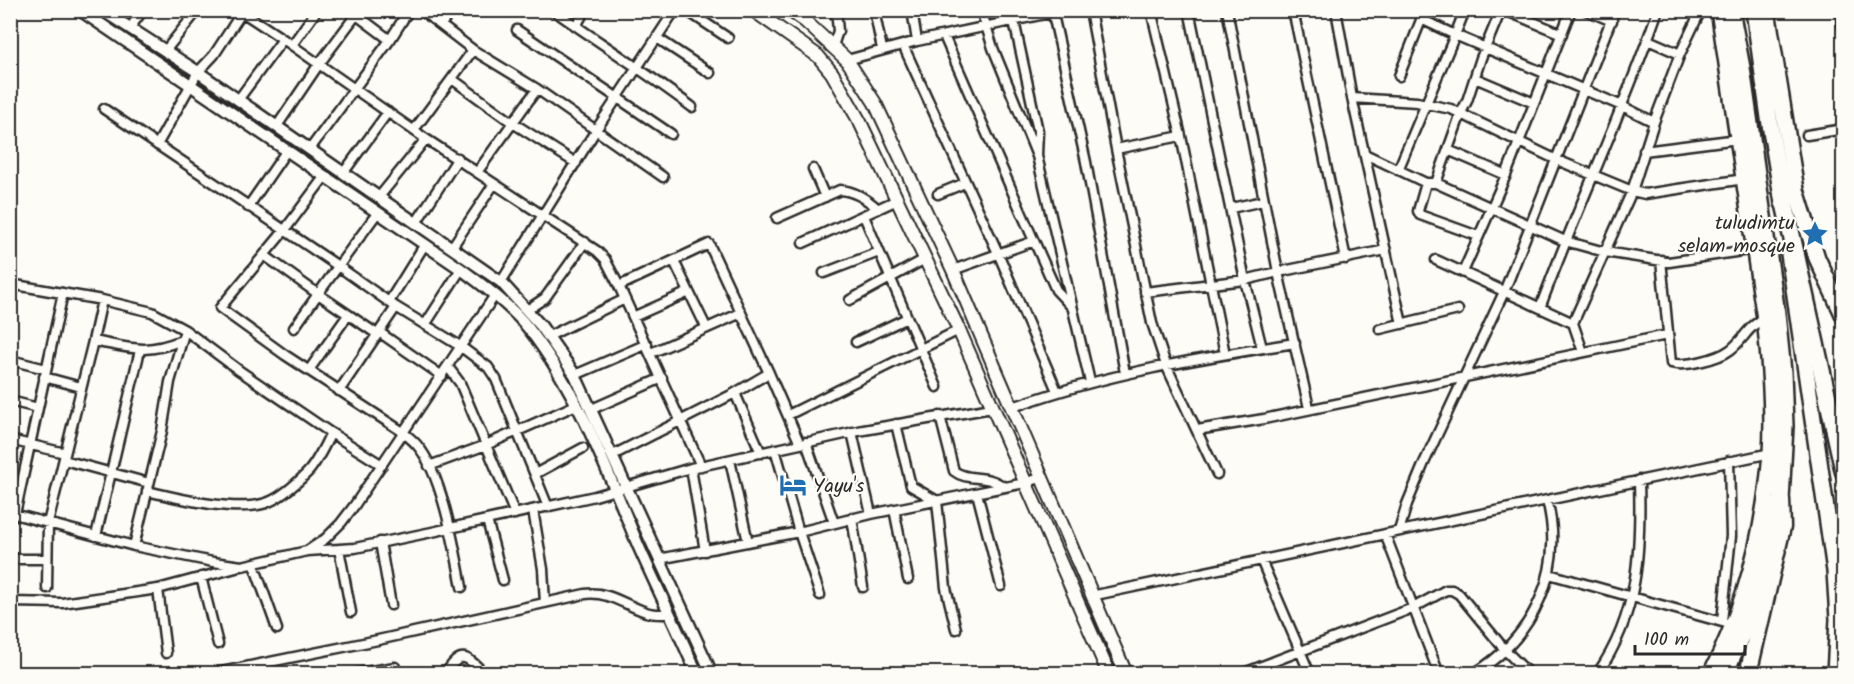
<svg xmlns="http://www.w3.org/2000/svg" width="1854" height="684" font-family="Kalam,sans-serif">
<style>
.lines{fill:none;stroke-linecap:round;stroke-linejoin:round}
.minor-casing{stroke:#2b2b2b;stroke-width:13}
.tertiary-casing{stroke:#2b2b2b;stroke-width:15}
.secondary-casing{stroke:#2b2b2b;stroke-width:16}
.trunk-casing{stroke:#2b2b2b;stroke-width:20}
.motorway-casing{stroke:#2b2b2b;stroke-width:21}
.minor{stroke:#fdfcf7;stroke-width:8}
.tertiary{stroke:#fdfcf7;stroke-width:10}
.secondary{stroke:#fdfcf7;stroke-width:12}
.trunk{stroke:#fdfcf7;stroke-width:15}
.motorway{stroke:#fdfcf7;stroke-width:16}
.labels{text-anchor:middle;stroke-width:4.5;stroke-linejoin:round;paint-order:stroke}
.poi-label{font-size:20px;fill:#2b2b2b;stroke:#fdfcf7;text-anchor:end}
</style>
<rect width="100%" height="100%" fill="#fdfcf7"/>
<filter id="ink" filterUnits="userSpaceOnUse"><feTurbulence type="fractalNoise" baseFrequency=".0167" numOctaves="2"/><feDisplacementMap in="SourceGraphic" scale="12" xChannelSelector="R" yChannelSelector="G"/><feConvolveMatrix kernelMatrix="1 2 1 2 8 2 1 2 1" color-interpolation-filters="sRGB"/></filter>
<g filter="url(#ink)">
<g class="lines">
<defs>
<path id="minor" d="M239,10L283,39L426,139L597,251L605,259L619,286L701,466
M350,10L390,40
M421,10L473,50L537,89L663,177
M553,10C600,43 647,73 692,107
M686,10L728,38
M874,10L882,49
M912,10L917,41
M981,10L993,48L1037,156L1090,382
M1052,10L1086,162L1125,373
M1090,10L1116,149L1152,323L1166,365L1217,474
M1151,10L1181,136L1225,354
M1189,10L1245,280L1262,348
M1227,10L1278,272L1386,250
M1293,10L1346,259
M1336,10L1352,98L1402,324
M1465,10L1455,35L1622,106L1654,122
M1504,10L1562,34
M1586,10L1612,21
M1840,10L1844,33
M1014,21L1038,131L1037,156
M441,25L451,10
M576,26L585,10
M130,28L143,10
M517,30L671,134
M944,36L1034,241L953,270
M657,38L710,73
M1648,40L1680,54
M292,45L317,10
M903,45L998,253L1057,391
M833,46L838,31L836,10
M165,51L198,10
M847,60L917,41L1064,10
M1399,76L1425,10
M1475,78L1534,103
M452,79L513,123L576,163
M1352,98L1417,102L1451,109L1557,160L1632,191L1645,194L1744,179
M238,100L283,39
M104,109L338,266L396,307L460,346L488,367L496,379L548,507
M277,126L319,64L356,15
M414,130L473,50
M1807,135L1844,129
M157,145L198,72L214,55L242,12
M310,149L390,40L409,10
M1116,149L1181,136
M1448,150L1506,175
M1644,151L1738,139
M1365,154L1426,183H1436L1565,241L1605,252L1669,262L1755,249
M813,169L825,197
M1398,170L1455,35L1421,19
M478,171L537,89
M344,172L388,112
M325,176L284,231L220,308L285,355L403,432C407,436 413,440 417,445C442,473 455,550 462,587
M1426,183L1418,211L1420,215L1478,236
M1436,183L1461,113L1467,101L1481,58L1501,10
M938,194L965,183
M379,197L426,139
M248,207L287,150
M1231,208L1263,201
M864,216L937,387
M777,218L840,190C855,191 867,199 878,209
M416,223L458,158
M1034,241L1056,290L1072,307
M803,243L897,200
M452,247L494,184
M264,255L318,294L378,212
M1436,260L1573,323
M1661,260L1671,363C1685,367 1718,359 1730,350C1744,340 1749,324 1765,319
M674,261L706,327
M1463,272L1506,175L1571,10
M824,273L879,252
M501,282L596,130L675,10
M10,284L102,300L152,312L185,330L240,371L331,433L382,465
M1145,292L1245,280L1278,272L1309,408
M850,300L925,259
M389,302L425,244
M1540,308C1577,208 1623,112 1658,10
M527,310L545,298L585,242
M633,317L689,292
M425,325L461,269
M294,328L318,294L377,334
M1380,329L1458,310
M379,332L442,376
M549,336L625,299
M93,341C131,348 145,355 182,340
M856,342L907,318
M1583,352L1573,323L1632,191L1654,122L1680,54L1701,10
M651,353L741,313
M10,360L46,369
M448,367L460,383L515,514
M309,370L348,315
M769,373L800,444
M575,375L647,344
M44,377L81,387
M339,391L396,307
M735,393L761,453
M10,401L38,408
M1013,407C1104,374 1200,358 1295,343
M592,409L662,378
M788,415L959,330
M940,416L954,471C968,482 986,473 1004,487
M896,424L911,486L937,501L946,588L956,629
M1197,430L1264,419L1667,335
M852,432L871,514
M10,440L65,453
M806,442L834,523
M775,449L799,532L820,595
M613,455L735,393L769,373L709,244L619,286
M64,460L149,483
M730,460L748,542
M429,466L486,445L576,405
M691,468L705,551
M535,474L583,448
M147,491C177,498 236,513 266,503C281,498 296,484 307,473C317,463 324,446 331,433
M977,493L1001,586
M894,509L908,579
M533,510L543,569L545,603
M10,513L134,546L213,562L242,566L307,551L325,539L341,523L354,506L495,295
M15,514L63,293
M852,518L863,587
M487,520L503,580
M1399,531L1407,504L1424,463L1504,292L1615,10
M1385,534L1439,674
M96,536L140,350
M380,542L391,605
M134,546L162,431L170,382L185,330
M339,549L351,612
M307,551L355,548L432,532L595,496L691,468L800,444L858,431L992,408
M10,559H47
M659,559L799,532L871,514L1025,483L1043,477
M1261,560L1310,674
M254,565L277,629
M1549,574L1733,625
M201,577L218,644
M47,588L48,523L93,341L102,300
M158,589L166,653
M1091,596L1771,453
M10,602L62,603L158,589L236,568
M1722,621L1731,536L1729,461
M211,674L378,640L585,594C609,591 624,605 646,612C654,615 662,614 670,614
M353,674L395,667
M445,674C462,649 466,656 485,674
M1241,674L1413,608L1446,590H1452L1459,594L1505,650L1529,674
M1473,674C1535,637 1565,569 1547,500
M1597,674C1639,615 1641,549 1639,480"/>
<path id="tertiary" d="M80,10L461,269C485,287 511,306 529,329C579,393 607,471 638,545C657,588 678,630 697,674
M102,10L198,72L501,282L541,326L575,375L712,674"/>
<path id="secondary" d="M753,10L818,56L832,73L860,122L959,330L1109,674
M789,10L805,21L847,60L875,103L953,270L1126,674"/>
<path id="trunk" d="M1754,10L1769,118L1783,203
M1767,10L1796,190L1817,258L1844,316
M1789,254L1835,571L1838,619L1835,674
M1711,674C1746,606 1765,528 1771,453C1774,408 1770,363 1765,319L1719,10
M1725,674L1742,634L1781,500L1785,426L1783,372L1777,314L1742,68L1731,10"/>
<path id="motorway" d="M1782,192L1844,472
M1748,674L1782,527L1781,500"/>
</defs>
<use href="#minor" class="minor-casing"/>
<use href="#tertiary" class="tertiary-casing"/>
<use href="#secondary" class="secondary-casing"/>
<use href="#trunk" class="trunk-casing"/>
<use href="#motorway" class="motorway-casing"/>
<use href="#minor" class="minor"/>
<use href="#tertiary" class="tertiary"/>
<use href="#secondary" class="secondary"/>
<use href="#trunk" class="trunk"/>
<use href="#motorway" class="motorway"/>
</g>
</g>
<defs>
<symbol id="sight-bare" viewBox="-9 -9 18 18"><path d="M0-6L1.8-2.2L6-1.7L2.9 1.2L3.7 5.4L0 3.3L-3.7 5.4L-2.9 1.2L-6-1.7L-1.8-2.2Z" fill="#1f6fb2" stroke="#fdfcf7" stroke-width="2.5" paint-order="stroke"/></symbol>
<symbol id="hotel-bare" viewBox="-9 -9 18 18"><path d="M-6-4.5h1.5V1H6V5H4.5V3h-9V5H-6ZM-4 0a1.8 1.8 0 1 1 3.6 0ZM.5 0V-2.5h3Q6-2.5 6 0Z" fill="#1f6fb2" stroke="#fdfcf7" stroke-width="2.5" paint-order="stroke"/></symbol>
</defs>
<g fill-rule="evenodd">
<use href="#sight-bare" x="1796" y="215" width="38" height="38"/>
<use href="#hotel-bare" x="774" y="466" width="38" height="38"/>
</g>
<g class="labels">
<g class="poi-label">
<text x="1795" y="229">tuludimtu<tspan x="1795" dy="23">selam mosque</tspan></text>
<text x="813" y="492" text-anchor="start">Yayu's</text>
</g>
</g>
<rect width="1854" height="684" fill="none" stroke="#fdfcf7" stroke-width="36"/>
<rect x="18" y="18" width="1818" height="648" fill="none" stroke="#2b2b2b" stroke-width="2" filter="url(#ink)"/>
<path d="M1635 645v9h110v-9" fill="none" stroke="#2b2b2b" stroke-width="3"/>
<text x="1644" y="645" font-size="18" fill="#2b2b2b" stroke="#fdfcf7" stroke-width="4.5" paint-order="stroke">100 m</text>
</svg>
